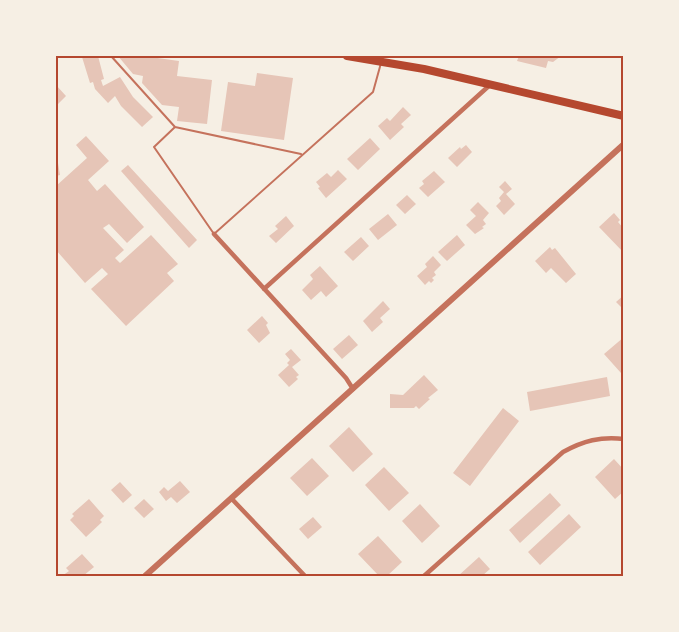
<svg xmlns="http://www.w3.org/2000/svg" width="679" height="632" font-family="'Noto Sans',sans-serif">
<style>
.building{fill:#e6c5b7}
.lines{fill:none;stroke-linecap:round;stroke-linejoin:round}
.service{stroke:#c5725c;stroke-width:2}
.minor{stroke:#c5725c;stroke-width:4.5}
.tertiary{stroke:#c5725c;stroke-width:6}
.trunk{stroke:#b5482f;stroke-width:8}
.neatline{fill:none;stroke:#b5482f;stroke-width:2}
</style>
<rect width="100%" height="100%" fill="#f6efe4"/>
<path class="building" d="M86,56H98L104,79L101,80L103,86L120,77L133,97L153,117L142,127L121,106L115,96L108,103L95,89L93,82L90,83L82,57Z
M118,56H143L179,61L177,76L212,80L207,124L177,121L179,107L162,105L142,83L143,76L133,74Z
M519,56H561L553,62L548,61L546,68L517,61Z
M257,73L293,78L284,140L221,131L228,82L255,86Z
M56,85L66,96L56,106Z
M403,107L411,115L401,124L404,127L390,140L378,126L387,118L390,121Z
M86,136L109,161L88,180L97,191L105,184L144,227L127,243L109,224L103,228L124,250L115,258L120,263L151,235L178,264L167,273L174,281L126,326L91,289L108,274L102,268L85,283L56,250V186L87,158L76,145Z
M370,138L380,149L358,170L347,159Z
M466,145L472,152L457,167L448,158L460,147L461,149Z
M58,163L60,175L56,176V164Z
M128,165L197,240L189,248L121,171Z
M338,170L347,179L326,198L318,188L320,187L316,182L327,173L331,177Z
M434,171L445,182L428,197L419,188L424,184L422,181Z
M505,181L512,189L506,194L515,204L504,215L496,206L501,201L499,198L504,192L499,187Z
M407,195L416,204L405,214L396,205Z
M478,202L489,213L483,220L486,224L482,227L484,228L475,234L466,225L476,216L470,210Z
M614,213L620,220L618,222L624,229V253L599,227Z
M388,214L397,225L378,240L369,229Z
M286,216L294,226L276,243L269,236L278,229L275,226Z
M457,235L465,245L447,261L438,252Z
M361,237L369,246L353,261L344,252Z
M550,247L552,250L555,248L576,274L566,283L551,268L546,273L535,261Z
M433,256L441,265L434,272L436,275L432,278L434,280L431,283L429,281L425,285L417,276L427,267L425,264Z
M320,266L338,286L326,297L321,291L311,300L302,290L313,279L310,275Z
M624,295V310L616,302Z
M383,301L390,309L380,318L383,322L372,332L363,321Z
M262,316L268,323L266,325L270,333L259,343L247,330Z
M349,335L358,345L342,359L333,349Z
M624,337V370L621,373L604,354Z
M291,349L301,360L292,367L299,375L296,377L298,379L289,387L278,375L289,365L287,363L290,360L285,354Z
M424,375L438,390L428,398L430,399L419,409L416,406L414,408H390V394L403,395Z
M607,377L610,396L530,411L527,392Z
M503,408L519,421L470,486L453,473Z
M349,427L373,454L353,472L329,446Z
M312,458L329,476L307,496L290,478Z
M614,459L624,470V491L615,499L595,477Z
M384,467L409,493L389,511L365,485Z
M180,481L190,492L177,503L171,497L166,501L159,492L164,487L168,491Z
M120,482L132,495L123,503L111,490Z
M550,493L561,505L520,543L509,530Z
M89,499L104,516L100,520L102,522L86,537L70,520L74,516L72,514Z
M144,499L154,509L144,518L134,508Z
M420,504L440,526L422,543L402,521Z
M569,514L581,527L540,565L528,552Z
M313,517L322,527L308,539L299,529Z
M378,536L402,562L387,576H379L358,554Z
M82,554L94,567L83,576H62L69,571L66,568Z
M479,557L490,569L482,576H458Z"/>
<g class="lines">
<path class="service" d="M111,56L175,127L301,154
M175,127L154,147L214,234L373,92L381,63"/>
<path class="minor" d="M214,234L346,378L353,389
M264,289L491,84
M231,498L305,576
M424,576L563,452C583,441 601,436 624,439"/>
<path class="tertiary" d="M145,576L624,144"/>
<path class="trunk" d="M347,56L424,69L624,116"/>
</g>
<rect width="679" height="632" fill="none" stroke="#f6efe4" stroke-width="114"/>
<rect x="57" y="57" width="565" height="518" class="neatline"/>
</svg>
